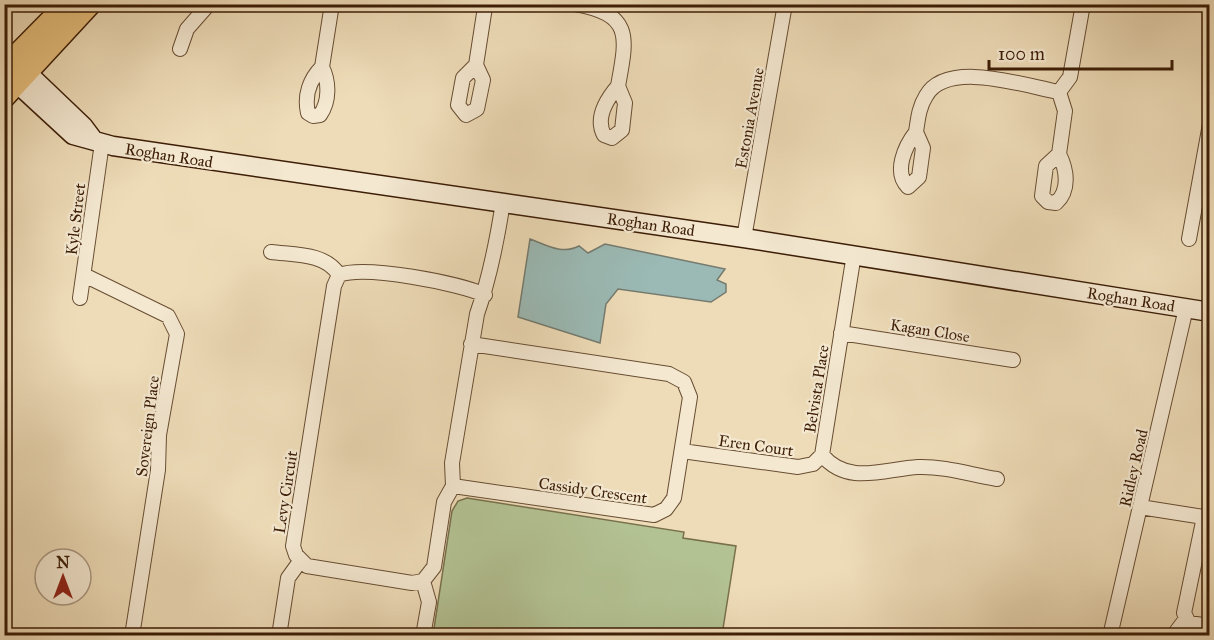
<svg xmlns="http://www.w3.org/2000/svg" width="1214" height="640" font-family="'IM FELL Great Primer',serif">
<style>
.green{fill:#b3c293;stroke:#78704c;stroke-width:1.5}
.water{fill:#9bbab5;stroke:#757b6f;stroke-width:1.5}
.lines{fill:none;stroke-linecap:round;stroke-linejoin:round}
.street-casing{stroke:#684d32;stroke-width:16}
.secondary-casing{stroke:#3c1d06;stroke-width:21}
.primary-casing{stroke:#3c1d06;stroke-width:24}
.street{stroke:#f4e8d1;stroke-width:14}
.secondary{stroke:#f4e8d1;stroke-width:18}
.primary{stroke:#e7be7c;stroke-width:21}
.labels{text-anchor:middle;stroke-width:4.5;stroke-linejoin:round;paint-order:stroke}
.street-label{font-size:16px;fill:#3c1d06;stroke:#f4e8d1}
</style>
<rect width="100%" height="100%" fill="#eedcb8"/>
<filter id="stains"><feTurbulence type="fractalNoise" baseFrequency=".00333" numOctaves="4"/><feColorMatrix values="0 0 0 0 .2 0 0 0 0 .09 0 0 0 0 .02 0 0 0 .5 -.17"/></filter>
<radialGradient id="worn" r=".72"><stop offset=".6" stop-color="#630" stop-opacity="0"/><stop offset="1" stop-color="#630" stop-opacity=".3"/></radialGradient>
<path class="green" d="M467,498L684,532L683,538L736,546L722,635H433L452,511L458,501Z"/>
<path class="water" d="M530,239C546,245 562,255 579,246L588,253L605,244L725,269L717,280L726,284V292L711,302L618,289L606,304L600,343L518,317Z"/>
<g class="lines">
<defs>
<path id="street" d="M575,4C633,14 627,37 618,86
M180,49L187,29L209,4
M476,65L483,80L477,109L466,115L458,105L463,78Z
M476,65L485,7L489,4
M322,67C329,81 330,101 320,115L313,116L308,113C304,95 310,79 322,67Z
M322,67L332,4
M618,86L625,103L622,130L612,138L604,135C595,118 606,100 618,86Z
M916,132C918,119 919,107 926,96C947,59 1025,86 1059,92
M916,132L923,148L919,177L908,187C893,172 905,146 916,132Z
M1059,154L1065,111L1059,92L1070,77L1083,4
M1059,154C1067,170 1070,190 1056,203L1048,202L1042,196L1046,166Z
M744,238L785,4
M1189,239L1210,124
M271,252C295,255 326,253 339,275
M854,254L822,455C848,486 884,469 918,467C944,466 972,475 997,479
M84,275L168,316L177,334L159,435L158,470L132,636
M485,295C458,283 366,265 339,275L334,286L293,546L296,555L307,566L412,583L423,581L434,567L444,502L453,486L452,463L477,314C490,277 497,241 503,202
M80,298L102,143
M841,333L1013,360
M682,451L798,467L813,464L822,455
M453,486L654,515L666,509L674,498L690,397L684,382L669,374L471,344
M1140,507L1210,518
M1204,517L1184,613L1189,623L1210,626
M423,581L429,602L423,636
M279,636L288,578L301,560
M1110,636L1186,308
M1173,636L1185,620"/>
<path id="secondary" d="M17,63L83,126L92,138
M8,75L73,135L113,146L744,238L1210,312"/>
<path id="primary" d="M4,68L67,4
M4,97L90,4"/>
</defs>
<use href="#street" class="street-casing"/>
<use href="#secondary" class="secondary-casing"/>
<use href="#primary" class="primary-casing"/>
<use href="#street" class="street"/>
<use href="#secondary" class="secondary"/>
<use href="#primary" class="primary"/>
</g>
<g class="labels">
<g class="street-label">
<text transform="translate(749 118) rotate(-80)" y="6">Estonia Avenue</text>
<text transform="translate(169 155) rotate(9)" y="6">Roghan Road</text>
<text transform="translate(75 219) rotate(-83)" y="6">Kyle Street</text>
<text transform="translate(651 224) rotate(8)" y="6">Roghan Road</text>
<text transform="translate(1131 299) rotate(9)" y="6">Roghan Road</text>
<text transform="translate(930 330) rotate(9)" y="6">Kagan Close</text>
<text transform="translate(816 389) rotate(-81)" y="6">Belvista Place</text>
<text transform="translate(147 426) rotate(-83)" y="6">Sovereign Place</text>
<text transform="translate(756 445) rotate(8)" y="6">Eren Court</text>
<text transform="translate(1133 468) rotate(-77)" y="6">Ridley Road</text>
<text transform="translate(593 490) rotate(8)" y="6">Cassidy Crescent</text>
<text transform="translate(285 492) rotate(-81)" y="6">Levy Circuit</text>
</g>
</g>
<rect width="1214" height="640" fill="none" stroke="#eedcb8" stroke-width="24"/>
<rect x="6" y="6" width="1202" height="628" fill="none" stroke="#3c1d06" stroke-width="3"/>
<rect x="12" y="12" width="1190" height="616" fill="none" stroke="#3c1d06" stroke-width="1.5"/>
<g transform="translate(63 577)"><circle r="28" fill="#f4e8d1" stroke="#aa9780" stroke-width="1.5"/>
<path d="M0-4.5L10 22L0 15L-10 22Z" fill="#8f2418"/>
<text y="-9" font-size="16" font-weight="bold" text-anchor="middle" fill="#3c1d06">N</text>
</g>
<path d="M989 60v9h183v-9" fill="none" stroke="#3c1d06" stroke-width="3"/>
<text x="998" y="60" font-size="18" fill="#3c1d06" stroke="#f4e8d1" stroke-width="4.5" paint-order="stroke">100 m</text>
<rect width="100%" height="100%" filter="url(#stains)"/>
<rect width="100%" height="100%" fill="url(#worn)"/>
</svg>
